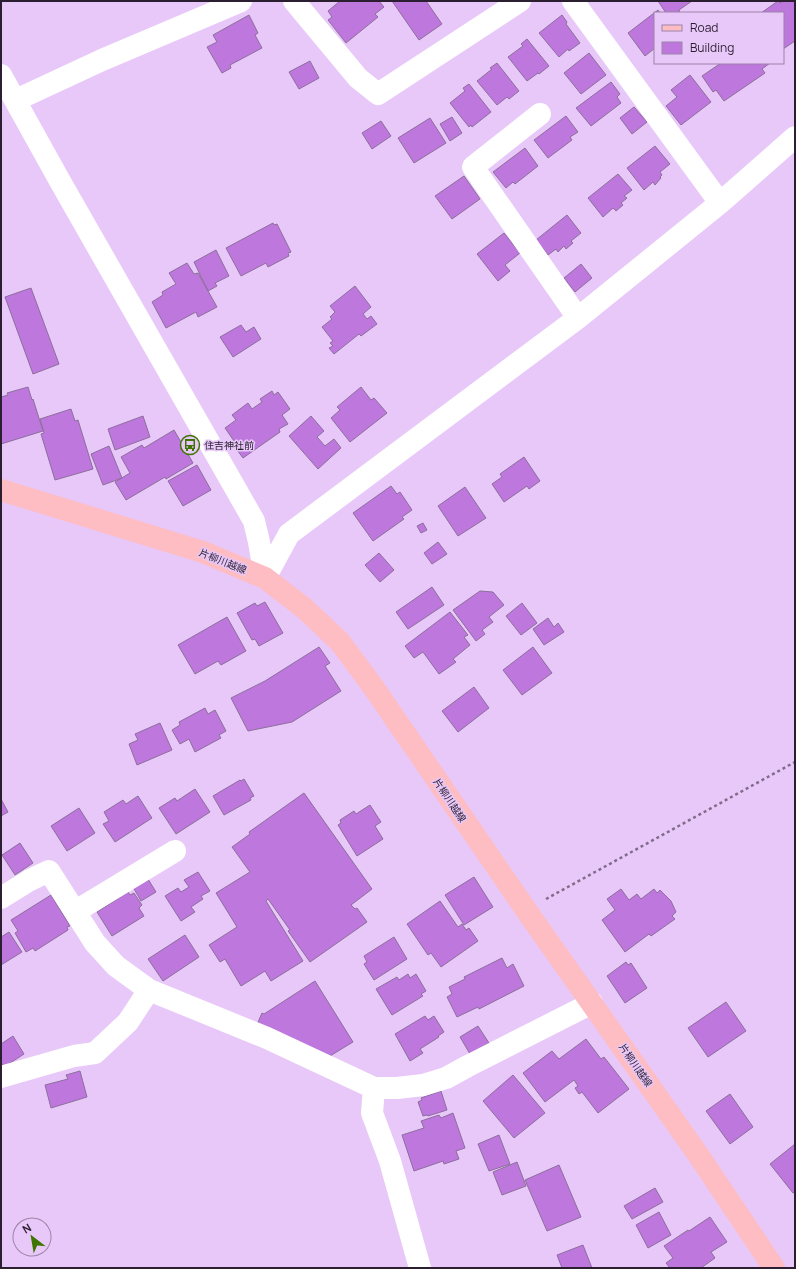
<svg xmlns="http://www.w3.org/2000/svg" width="796" height="1269" font-family="Manrope,'Noto Sans JP',sans-serif">
<style>
.building{fill:#bd77dd;stroke:#8c6f9b}
.lines{fill:none;stroke-linecap:round;stroke-linejoin:round}
.path{stroke:#816c8c;stroke-width:2.5;stroke-dasharray:3 3;stroke-linecap:butt}
.minor{stroke:#fff;stroke-width:22}
.major{stroke:#febcc3;stroke-width:22}
.labels{text-anchor:middle;stroke-width:3;stroke-linejoin:round;paint-order:stroke}
.poi-label{font-size:10px;fill:#2a1e30;stroke:#e8c8f8;text-anchor:start}
.street-label{font-size:10px;fill:#2a1e30;stroke:#e8c8f8}
</style>
<rect width="100%" height="100%" fill="#e8c8f8"/>
<path class="building" d="M340,1H379L384,7L375,14L378,17L346,43L328,20L332,17L328,11Z
M392,1H426L442,24L419,40Z
M658,1H692L679,10L680,13H666Z
M778,1L780,3L783,1H795V41L783,49V13H761Z
M658,10L660,13H655V48L645,56L628,33Z
M249,15L258,33L255,35L262,48L230,65L231,68L222,73L207,47L217,42L213,35Z
M562,15L567,22L566,24L580,43L569,51L568,49L559,57L539,33Z
M527,39L549,66L539,74L538,73L527,81L508,57L523,46L521,44Z
M589,53L606,75L581,94L564,73Z
M310,61L319,78L299,89L289,72Z
M497,63L519,91L509,99L507,97L497,105L477,81L492,69L490,68Z
M721,63H770L762,69L765,73L724,101L716,90L713,92L702,76Z
M690,75L711,102L681,125L666,106L677,97L671,90Z
M611,82L620,94L617,97L621,103L591,126L576,108Z
M469,84L491,112L472,127L471,125L469,127L450,103L465,91L463,88Z
M634,107L647,122L632,134L620,118Z
M566,116L578,132L570,137L572,140L548,158L534,140Z
M452,117L462,133L450,141L440,124Z
M430,118L446,143L414,163L398,138Z
M381,121L391,136L372,149L362,133Z
M655,146L670,164L660,172L662,175L660,177L661,178L655,185L653,182L644,190L627,168Z
M525,148L538,166L515,184L513,182L506,188L493,172Z
M618,174L632,190L624,196L627,198L621,203L623,205L616,211L613,208L603,217L588,198Z
M464,176L480,199L452,219L435,196Z
M567,215L581,233L571,241L573,243L566,249L564,246L558,252L556,249L548,255L536,240Z
M273,223L274,225L277,224L291,252L288,253L289,256L268,267L266,263L241,276L226,248Z
M504,233L520,253L505,265L510,271L498,281L477,254Z
M216,250L229,276L215,283L217,286L208,291L194,262Z
M187,263L194,274L198,273L217,307L198,317L196,312L166,328L152,302L163,295L162,292L176,284L169,273Z
M581,264L592,278L575,292L564,278Z
M355,286L371,307L363,314L367,319L371,316L377,324L361,336L359,334L334,354L329,348L333,346L330,343L333,341L322,327L332,319L330,317L335,312L330,306Z
M31,288L59,364L33,374L5,297Z
M241,325L246,332L254,327L261,339L233,357L220,337Z
M28,387L32,400L33,399L43,431L1,444V397L8,395L7,393Z
M361,387L371,400L374,398L387,413L350,442L331,418L340,410L337,407Z
M272,391L274,395L278,392L290,409L282,415L288,424L279,429L280,432L243,458L232,443L234,441L225,428L236,420L232,415L248,403L252,409L262,402L260,399Z
M71,409L75,421L78,420L93,469L55,480L41,434L44,433L40,419Z
M143,416L150,437L115,450L108,429Z
M311,416L324,431L317,437L325,446L334,439L341,448L318,469L289,436Z
M174,430L193,463L166,479L165,477L126,500L115,482L130,473L121,457L142,445L144,448Z
M109,446L122,478L103,485L91,454Z
M524,457L540,481L529,489L527,486L504,502L492,484L502,477L500,474Z
M197,465L211,490L183,506L168,481Z
M391,486L397,494L400,492L412,510L402,517L404,519L373,541L353,513Z
M465,487L486,518L458,536L438,506Z
M423,523L427,530L421,533L417,526Z
M438,542L447,554L432,564L424,553Z
M379,553L394,570L380,582L365,565Z
M432,587L444,605L408,629L396,612Z
M480,591L493,592L504,605L489,617L493,622L482,630L485,634L476,641L453,610Z
M265,602L283,633L259,646L255,639L252,640L237,613L255,603L257,606Z
M522,603L537,623L521,635L506,616Z
M450,612L468,635L464,637L470,645L453,659L456,662L439,674L423,652L414,658L405,646Z
M227,617L246,651L221,665L218,661L195,674L178,645Z
M548,618L554,627L558,623L564,632L544,645L533,629Z
M319,647L330,663L325,666L341,691L292,722L248,731L231,698L265,681Z
M533,647L552,673L522,695L503,670Z
M474,687L489,708L458,732L442,711Z
M205,708L208,714L215,710L226,731L219,735L221,738L195,752L189,739L180,744L172,730L180,725L179,722Z
M160,723L172,750L137,765L129,744L138,740L135,734Z
M244,779L254,796L250,798L251,800L224,815L213,796L240,780L241,781Z
M195,789L210,812L176,834L159,808L175,798L177,801Z
M304,793L372,889L351,905L355,909L357,908L367,922L310,962L288,931L290,930L268,899L266,901L303,961L271,981L265,971L241,986L225,959L220,962L209,945L237,927L216,893L250,872L232,847L250,834L249,832Z
M138,796L152,818L115,842L103,824L109,821L104,812L123,800L126,804Z
M1,799L8,812L1,816Z
M370,805L381,822L375,826L383,839L357,856L338,825L341,823L340,820L354,811L356,814Z
M79,808L95,833L67,851L51,826Z
M20,843L33,863L15,875L2,855Z
M198,872L210,891L201,896L203,899L191,907L195,912L181,921L165,896L178,888L181,892L189,887L184,880Z
M474,877L493,907L464,925L445,895Z
M148,879L156,892L141,901L133,887Z
M621,889L629,900L637,894L641,899L654,889L657,893L660,890L671,901L676,912L672,916L675,919L651,936L649,934L625,952L602,920L615,910L607,899Z
M128,892L130,895L134,893L142,905L139,908L144,916L112,936L97,912Z
M51,895L70,926L67,927L68,930L35,951L33,948L26,952L15,933L18,931L11,920Z
M440,901L458,927L462,924L466,930L469,928L478,941L441,967L431,953L428,955L407,924Z
M9,932L22,952L1,965V937Z
M185,935L199,957L163,981L148,959Z
M394,937L407,959L374,980L364,964L367,962L364,956Z
M502,958L507,968L513,964L524,986L479,1009L478,1007L457,1017L447,997L452,994L449,987L465,979L464,977Z
M626,962L628,965L631,963L647,988L625,1003L607,976Z
M408,974L410,978L416,974L426,991L421,994L423,996L392,1015L376,989L397,977L399,980Z
M315,981L353,1042L325,1059L255,1029L262,1013L264,1014Z
M726,1002L746,1031L708,1057L688,1028Z
M425,1016L428,1020L434,1016L444,1032L438,1036L439,1037L420,1049L423,1053L410,1061L395,1034Z
M478,1026L489,1043L470,1054L460,1037Z
M13,1036L24,1054L4,1067L1,1062V1044Z
M586,1039L601,1059L604,1057L629,1089L598,1113L582,1092L579,1094L575,1088L578,1086L574,1080L545,1102L523,1073L552,1051L559,1059Z
M80,1071L87,1097L51,1108L45,1085L68,1079L66,1075Z
M513,1075L545,1113L514,1138L483,1101Z
M441,1091L447,1110L428,1116L427,1115L423,1116L418,1102L422,1100L421,1098Z
M730,1094L753,1127L730,1144L706,1111Z
M453,1113L465,1148L456,1151L459,1159L444,1164L443,1161L414,1171L402,1135L424,1128L421,1121L439,1115L441,1118Z
M499,1135L510,1164L489,1171L478,1144Z
M795,1144V1192L793,1193L770,1164Z
M517,1162L526,1186L502,1195L493,1172Z
M559,1165L581,1217L547,1231L525,1180Z
M655,1188L663,1202L632,1219L624,1206Z
M659,1212L671,1235L648,1248L636,1225Z
M710,1217L727,1242L711,1252L715,1258L701,1268H670L666,1263L673,1258L664,1246L688,1230L689,1231Z
M583,1245L592,1268H562L557,1255Z"/>
<g class="lines">
<path class="path" d="M546,899L795,762"/>
<path class="minor" d="M294,1L358,78L378,94L520,1
M573,1L720,203
M1,75L61,183L254,521L259,542L265,578
M16,100L102,60L241,1
M540,114L473,167L578,318
M265,578L289,534L578,318L720,203L795,137
M1,898L30,880L49,871L95,943L116,966L149,990L128,1022L95,1053L74,1056L1,1077
M76,911L175,851
M149,990L267,1038L374,1088H397L423,1085L446,1078L468,1066L592,1003
M374,1088L372,1113L390,1161L420,1268"/>
<path class="major" d="M1,490L203,552L265,578L304,608L340,642L374,688L526,910L699,1156L774,1268"/>
</g>
<defs>
<symbol id="bus-ring" viewBox="-11 -11 22 22"><circle r="9.5" fill="#e8c8f8" stroke="#3e7502" stroke-width="1.5"/><path d="M-5-6H5V4H4V6H2V4H-2V6H-4V4H-5ZM-3.5-4V0h7V-4ZM-3.5 1.2v1.5H-2V1.2ZM2 1.2v1.5H3.5V1.2Z" fill="#3e7502"/></symbol>
</defs>
<g fill-rule="evenodd">
<use href="#bus-ring" x="179" y="434" width="22" height="22"/>
</g>
<g class="labels">
<g class="poi-label">
<text x="204" y="449">住吉神社前</text>
</g>
<g class="street-label">
<text transform="translate(223 561) rotate(22)" y="4">片柳川越線</text>
<text transform="translate(450 800) rotate(56)" y="4">片柳川越線</text>
<text transform="translate(636 1065) rotate(55)" y="4">片柳川越線</text>
</g>
</g>
<rect width="796" height="1269" fill="none" stroke="#2a1e30" stroke-width="4"/>
<rect x="654" y="12" width="130" height="52" fill="#e8c8f8" stroke="#9c84a8"/>
<rect x="662" y="25" width="20" height="6" fill="#febcc3" stroke="#9c84a8"/>
<text x="690" y="32" font-size="12" fill="#2a1e30">Road</text>
<rect x="662" y="42" width="20" height="12" fill="#bd77dd" stroke="#9c84a8"/>
<text x="690" y="52" font-size="12" fill="#2a1e30">Building</text>
<g transform="translate(32 1237) rotate(329)"><circle r="19" fill="#e8c8f8" stroke="#9c84a8"/>
<path d="M0-3L7 15L0 10L-7 15Z" fill="#3e7502"/>
<text y="-6" font-size="11" font-weight="bold" text-anchor="middle" fill="#2a1e30">N</text>
</g>
</svg>
